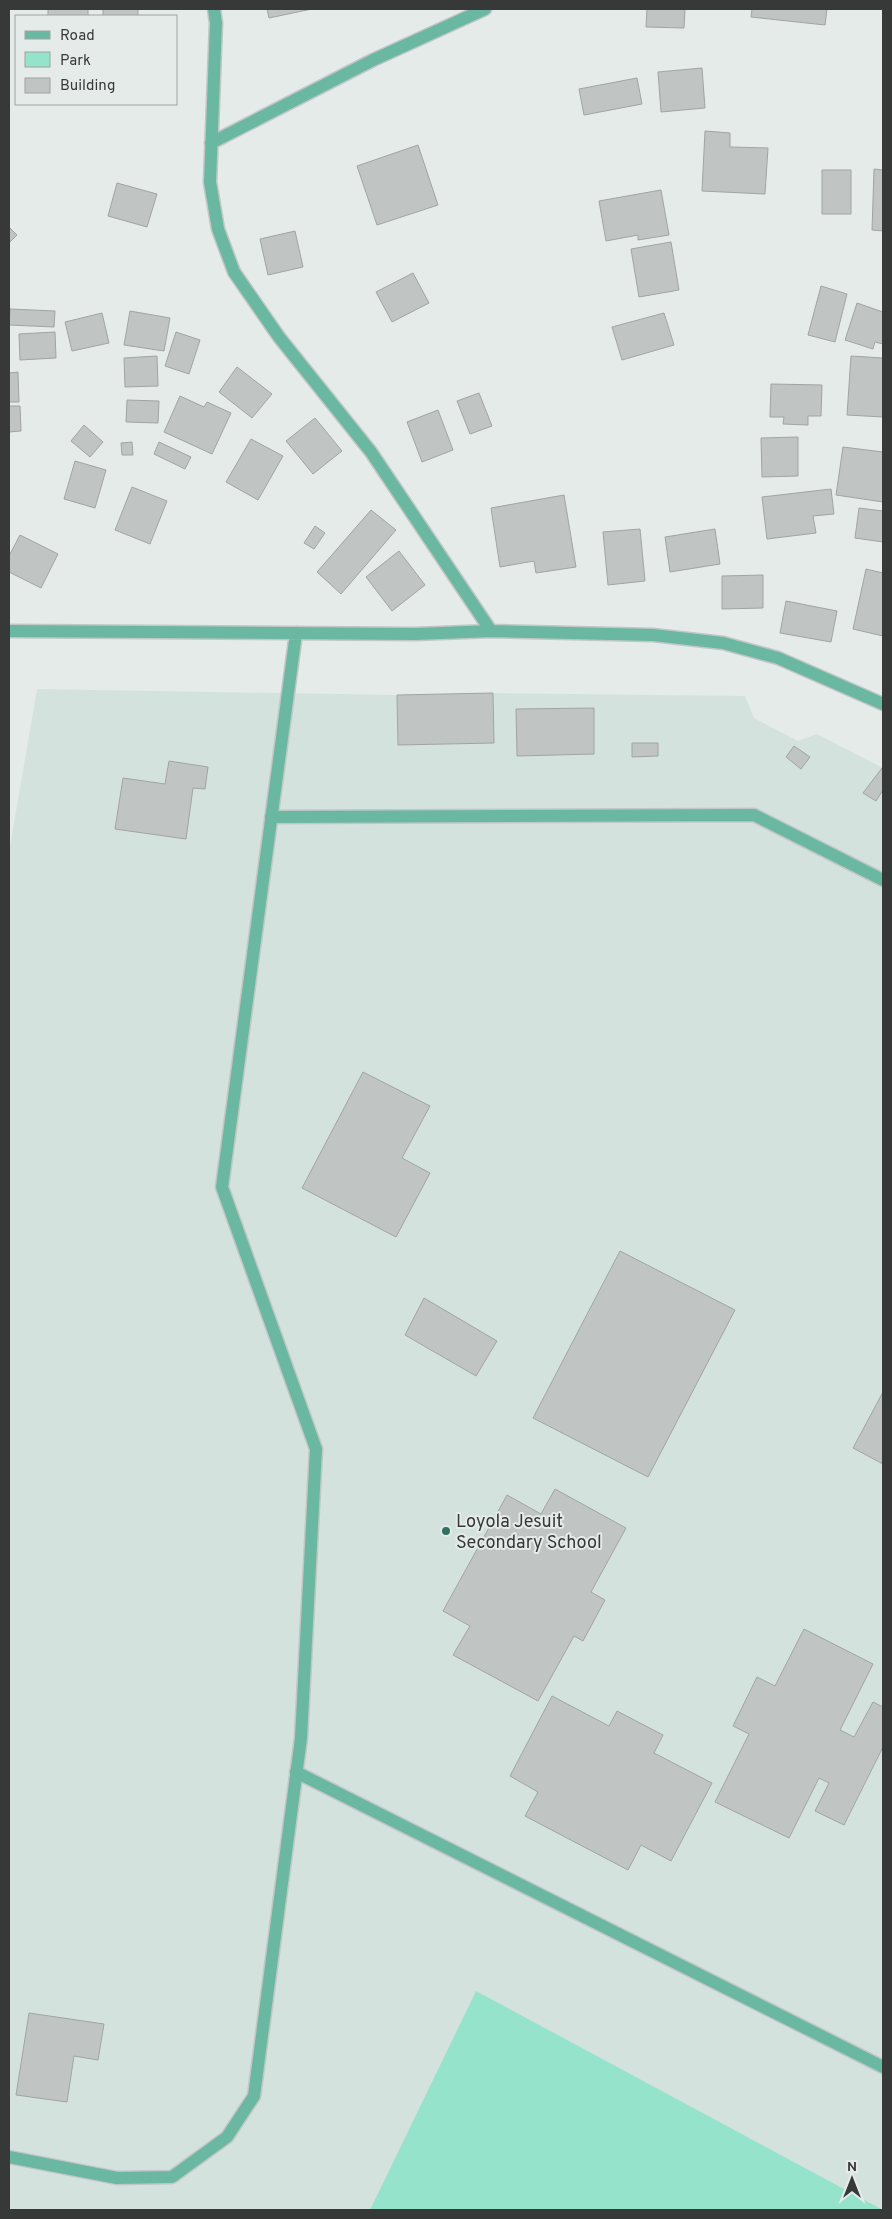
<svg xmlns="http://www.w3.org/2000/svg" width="892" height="2219" font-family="Overpass,sans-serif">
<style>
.built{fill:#d4e2dd}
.green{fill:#96e3cc}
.building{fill:#c0c5c3;stroke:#a0a5a3}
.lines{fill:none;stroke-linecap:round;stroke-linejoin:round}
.minor-casing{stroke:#c2c7c6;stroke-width:15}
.minor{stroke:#6bb8a2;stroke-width:12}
.poi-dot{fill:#307160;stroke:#e5ebe9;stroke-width:2}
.labels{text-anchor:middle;stroke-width:4;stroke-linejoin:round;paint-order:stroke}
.poi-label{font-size:18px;fill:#373938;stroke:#e5ebe9;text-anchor:start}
</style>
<rect width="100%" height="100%" fill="#e5ebe9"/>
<path class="built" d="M37,689L397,695L493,693L745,696L754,718L798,741L817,734L883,768V2210H9V852Z"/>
<path class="green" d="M476,1991L883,2210H370Z"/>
<path class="building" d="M48,9H88V16H48Z
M103,9H138V16H103Z
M267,9H312L269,18Z
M647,9H685L684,28L646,27Z
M752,9H827L825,25L751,17Z
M702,68L705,108L661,112L658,72Z
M637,78L642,104L584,115L579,89Z
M705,131L730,133V147L768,148L765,194L702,191Z
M418,145L438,205L377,225L357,166Z
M874,169L883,170V231L872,230Z
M822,170H851V214H822Z
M117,183L157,194L147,227L108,216Z
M661,190L669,235L638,240V235L606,241L599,201Z
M9,227L17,235L9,243Z
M295,231L303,267L268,275L260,239Z
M671,242L679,290L639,297L631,249Z
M413,273L429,303L392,322L376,292Z
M821,286L847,294L835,342L808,335Z
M857,303L883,312V344L875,342L873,349L845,340Z
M10,309L55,311L54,327L9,325Z
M130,311L170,318L164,351L124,345Z
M102,313L109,343L72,351L65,322Z
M664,313L674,345L622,360L612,327Z
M55,332L56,358L20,360L19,334Z
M176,332L200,340L189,374L165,366Z
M157,356L158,386L125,387L124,358Z
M851,356L883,358V417L847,415Z
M237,367L272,394L252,418L219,392Z
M18,372L19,402H9V373Z
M771,384L822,385L821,416H808V425L783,424L784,417H770Z
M479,393L492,426L470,434L457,401Z
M180,396L204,407L207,402L231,413L212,454L164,432Z
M127,400L159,401L158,423L126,422Z
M9,406H20L21,431L9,432Z
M438,410L453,450L422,462L407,422Z
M315,418L342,451L313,474L286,441Z
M84,425L103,442L90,457L71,441Z
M798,437V476L762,477L761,438Z
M251,439L283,456L258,500L226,482Z
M132,442L133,455H122L121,443Z
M159,442L191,457L185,469L154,454Z
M843,447L883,452V502L836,495Z
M75,461L106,470L95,508L64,499Z
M132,487L167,501L150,544L115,530Z
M831,489L834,514L813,516L816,533L767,539L762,497Z
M564,495L576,567L536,573L534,561L500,567L491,508Z
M859,508L883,511V542L855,538Z
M371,510L396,530L341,594L317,572Z
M315,526L325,533L314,549L304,543Z
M640,529L645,581L608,585L603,532Z
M715,529L720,564L670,572L665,537Z
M20,535L58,554L41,588L9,572V556Z
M399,551L425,585L392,611L366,577Z
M866,569L883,573V636L853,629Z
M763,575V608L722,609V576Z
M786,601L837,611L831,642L780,633Z
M493,693L494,743L398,745L397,695Z
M594,708V754L517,756L516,709Z
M632,743H658V756L632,757Z
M794,746L810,757L801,769L786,757Z
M169,761L208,767L205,789L193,788L186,839L115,829L123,778L165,784Z
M882,768L883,769V790L876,801L863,793Z
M363,1072L430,1106L402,1158L430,1173L396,1237L302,1188Z
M620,1251L735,1310L648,1477L533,1418Z
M424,1298L497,1341L476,1376L405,1335Z
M883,1392V1464L853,1448Z
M555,1489L626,1528L591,1592L605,1600L583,1641L574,1636L538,1701L453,1655L470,1626L443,1611L507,1495L541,1514Z
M804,1629L873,1664L840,1730L854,1737L873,1702L883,1707V1747L844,1825L815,1811L829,1783L819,1778L789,1838L715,1802L749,1734L733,1726L757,1677L775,1686Z
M552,1696L609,1726L617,1711L663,1735L654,1753L712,1783L671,1861L641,1845L628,1870L525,1816L538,1792L510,1776Z
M29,2013L104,2024L98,2060L74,2056L67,2102L16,2095Z"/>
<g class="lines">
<defs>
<path id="minor" d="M214,9L216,23L210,182L218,229L234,272L279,337L371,452L491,631
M211,143L373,60L485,9
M9,631L415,634L491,631L653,635L723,643L778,658L883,704
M271,817L754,815L883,880
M296,1772L883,2067
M9,2157L117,2178L172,2177L227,2137L254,2096L301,1738L316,1449L222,1187L296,633"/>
</defs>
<use href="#minor" class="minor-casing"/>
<use href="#minor" class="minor"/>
</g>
<circle class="poi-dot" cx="446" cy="1531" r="5"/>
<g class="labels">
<g class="poi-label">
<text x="456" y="1527">Loyola Jesuit<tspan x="456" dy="21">Secondary School</tspan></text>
</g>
</g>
<rect width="892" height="2219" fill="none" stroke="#373938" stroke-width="20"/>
<rect x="15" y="15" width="162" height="90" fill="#e5ebe9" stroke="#9fa4a2"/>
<rect x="25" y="31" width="25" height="8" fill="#6bb8a2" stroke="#9fa4a2"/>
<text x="60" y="40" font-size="15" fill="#373938">Road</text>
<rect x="25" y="52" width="25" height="15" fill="#96e3cc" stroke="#9fa4a2"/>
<text x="60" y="65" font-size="15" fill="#373938">Park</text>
<rect x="25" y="78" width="25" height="15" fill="#c0c5c3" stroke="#9fa4a2"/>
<text x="60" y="90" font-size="15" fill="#373938">Building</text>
<g transform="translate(852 2179)" stroke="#e5ebe9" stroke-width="4" paint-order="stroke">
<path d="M0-4L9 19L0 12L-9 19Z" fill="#373938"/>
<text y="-8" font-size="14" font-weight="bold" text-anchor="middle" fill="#373938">N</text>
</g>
</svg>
